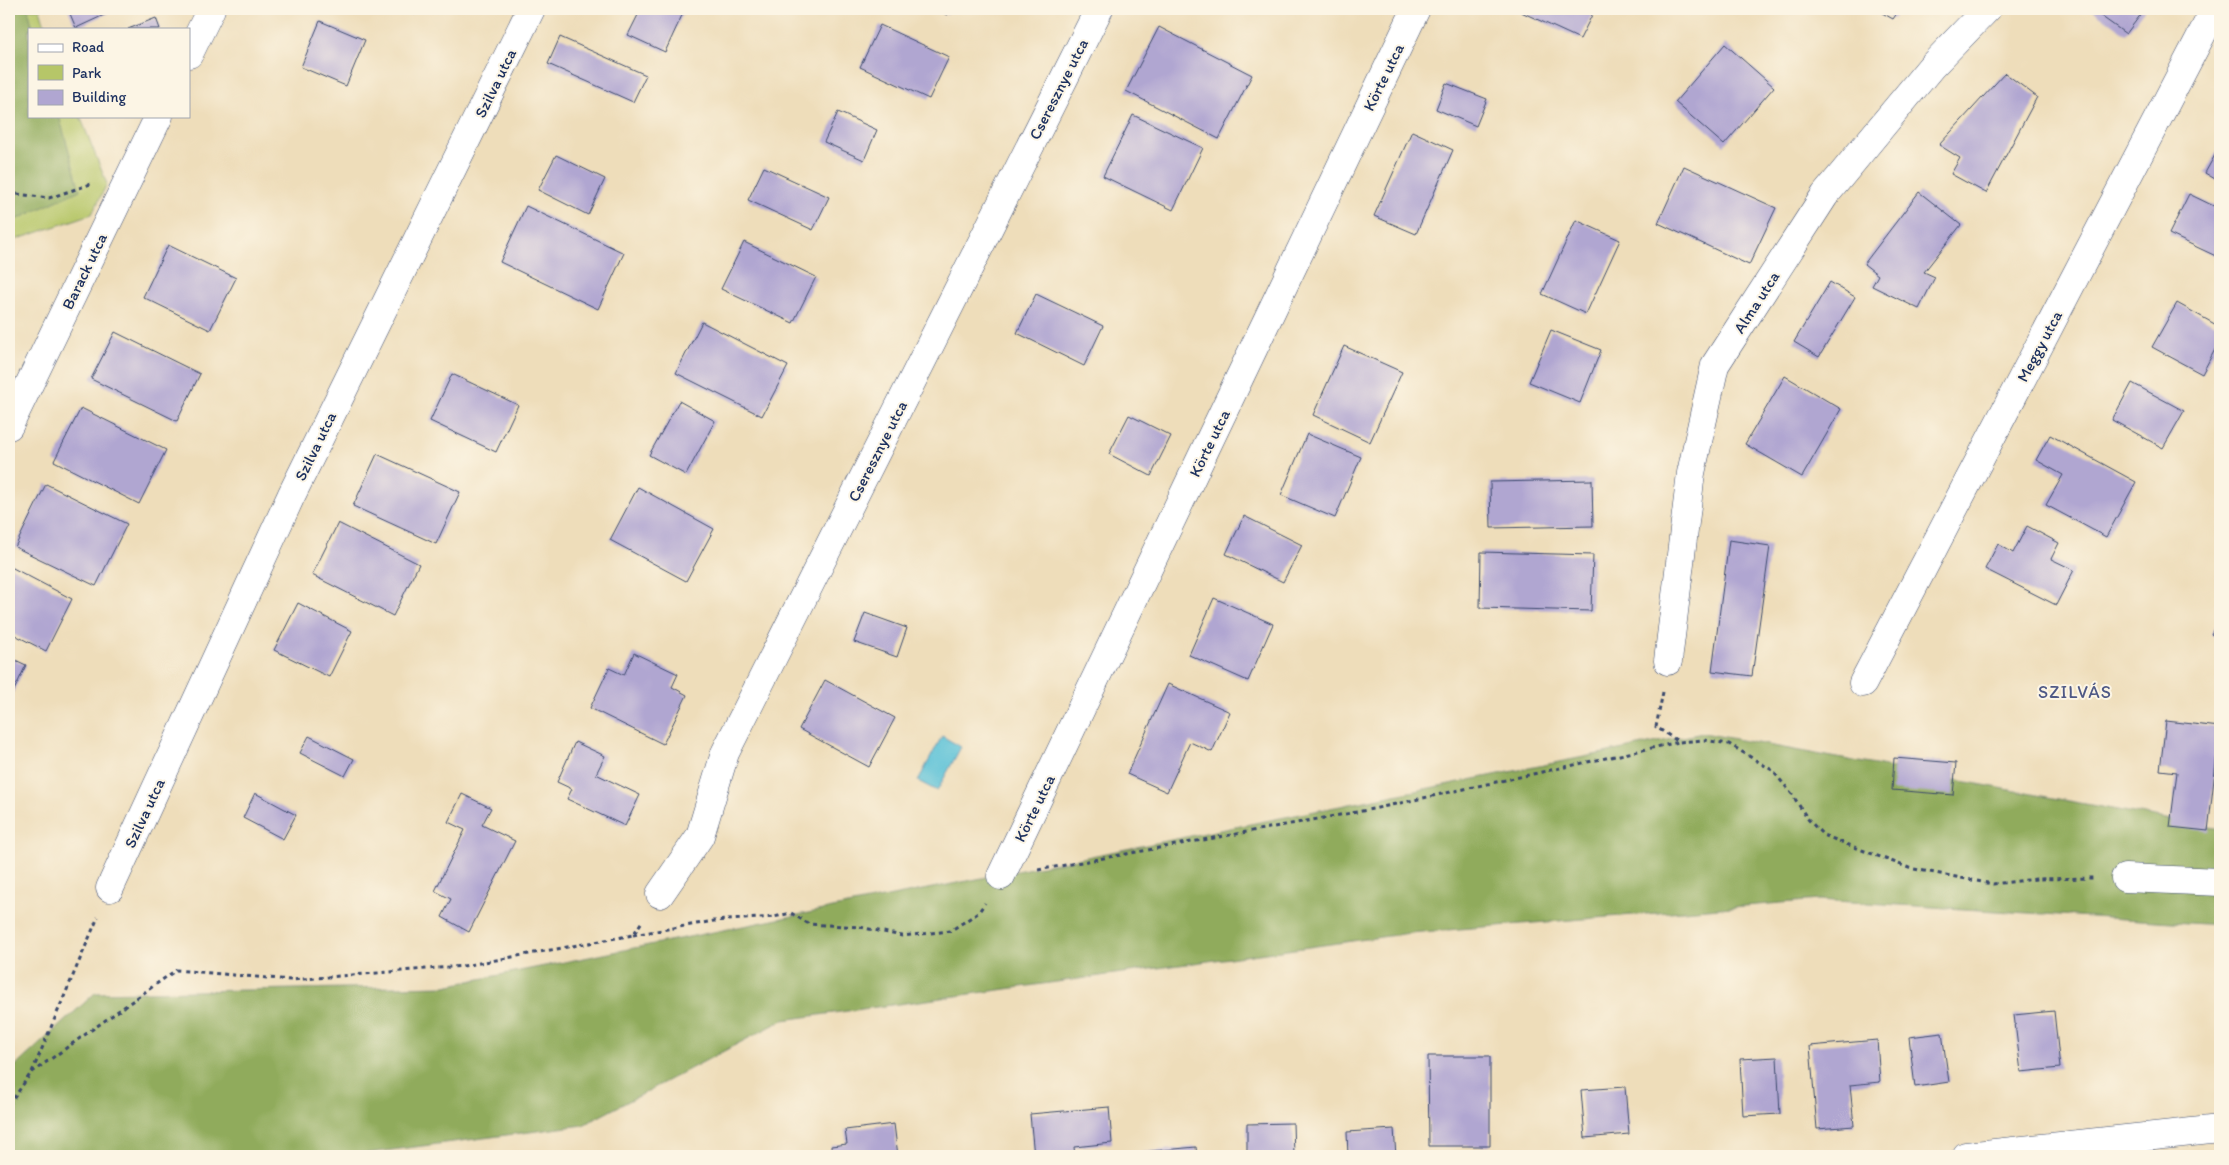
<svg xmlns="http://www.w3.org/2000/svg" width="2229" height="1165" font-family="Itim,sans-serif">
<style>
.green{fill:#b6c668;stroke:#687a63}
.forest{fill:#90ab5c;stroke:#566d5d}
.water{fill:#5ac1d7;stroke:#3a789a}
.building{fill:#b0a6d1}
.lines{fill:none;stroke-linecap:round;stroke-linejoin:round}
.minor-casing{stroke:#3b496c;stroke-width:29}
.path{stroke:#3b496c;stroke-width:3;stroke-dasharray:4 4;stroke-linecap:butt}
.minor{stroke:#fff;stroke-width:28}
.labels{text-anchor:middle;stroke-width:4;stroke-linejoin:round;paint-order:stroke}
.street-label{font-size:16px;fill:#1b2f5e;stroke:#fcf5e5}
.neighbourhood-label{font-size:18px;letter-spacing:1px;fill:#4f5986;stroke:#fcf5e5}
</style>
<rect width="100%" height="100%" fill="#fcf5e5"/>
<filter id="ink" filterUnits="userSpaceOnUse"><feTurbulence type="fractalNoise" baseFrequency=".02" numOctaves="2"/><feDisplacementMap in="SourceGraphic" scale="10" xChannelSelector="R" yChannelSelector="G"/><feConvolveMatrix kernelMatrix="1 2 1 2 8 2 1 2 1" color-interpolation-filters="sRGB"/></filter>
<filter id="wash" filterUnits="userSpaceOnUse"><feTurbulence type="fractalNoise" baseFrequency=".0096" numOctaves="4" result="noise"/><feDisplacementMap in="SourceGraphic" scale="20" xChannelSelector="R" yChannelSelector="G"/><feGaussianBlur stdDeviation="1.12" result="paint"/><feColorMatrix in="noise" values="0 0 0 0 0 0 0 0 0 0 0 0 0 0 0 0 0 1.4 0 .05"/><feComposite in="paint" operator="in"/></filter>
<g filter="url(#wash)">
<rect width="100%" height="100%" fill="#eeddba"/>
<path class="green" d="M9,9H40L46,29H29V116H80L107,184L92,214L9,242Z"/>
<path class="forest" d="M9,9H28L33,29H29V116H59L80,190L9,223Z
M1703,733L2220,829V925L1819,900L1410,933L783,1020L583,1125L346,1156H9V1072L95,993L445,986Z"/>
<path class="water" d="M942,736L961,747L937,791L918,781Z"/>
<g id="blocks">
<path class="building" d="M68,9H117L76,28Z
M397,9H414L412,15Z
M641,9H680L684,11L665,52L628,35Z
M935,9H950L947,15Z
M1520,9H1595L1580,39L1519,11Z
M1875,9H1900L1893,19Z
M2091,9H2145L2126,34Z
M156,18L160,29H128Z
M320,21L365,40L346,86L301,67Z
M880,25L949,57L929,99L860,67Z
M1159,27L1252,75L1219,139L1126,91Z
M560,37L646,75L633,102L548,64Z
M1725,44L1774,87L1724,145L1675,102Z
M2005,73L2037,97L1986,193L1951,174L1960,158L1939,145Z
M1446,83L1487,99L1476,126L1436,109Z
M838,112L877,130L864,160L824,142Z
M1133,115L1203,148L1173,210L1103,176Z
M1412,131L1453,150L1416,234L1374,216Z
M2220,146V182L2205,173Z
M556,155L605,179L588,215L538,190Z
M1684,166L1776,208L1749,265L1658,223Z
M764,167L829,197L813,230L748,200Z
M1919,192L1961,225L1924,272L1935,277L1919,309L1872,286L1878,275L1864,264Z
M2189,194L2220,209V258L2169,234Z
M526,206L624,253L598,309L500,262Z
M1576,220L1620,240L1586,314L1542,294Z
M744,242L816,277L793,323L721,289Z
M168,245L236,278L210,330L143,297Z
M1830,282L1855,297L1819,357L1794,342Z
M1036,294L1103,326L1084,366L1017,333Z
M2177,303L2220,327V340L2202,374L2152,347Z
M702,322L788,366L762,416L676,373Z
M1551,330L1601,350L1580,403L1529,382Z
M115,332L200,374L177,421L91,379Z
M1344,346L1402,372L1370,442L1313,415Z
M452,374L518,405L496,452L430,421Z
M1785,376L1841,409L1802,477L1745,444Z
M2132,383L2184,411L2163,448L2112,420Z
M679,401L715,421L686,475L649,455Z
M81,408L166,450L139,504L54,461Z
M1129,415L1171,436L1151,476L1109,454Z
M1307,434L1361,457L1335,518L1281,495Z
M2050,435L2136,482L2106,537L2046,505L2063,475L2036,460Z
M377,454L460,492L436,544L353,506Z
M1592,480L1593,526L1491,528L1490,482Z
M46,484L127,524L96,586L15,547Z
M638,487L714,529L686,581L610,540Z
M1244,516L1302,545L1283,582L1226,554Z
M338,523L419,564L393,616L312,575Z
M2027,526L2059,543L2051,559L2074,570L2056,605L1985,569L1998,544L2013,553Z
M1729,540L1770,546L1752,676L1712,671Z
M1481,552L1593,555L1591,611L1480,608Z
M9,566L72,599L46,651L9,632Z
M1214,598L1273,624L1248,681L1189,655Z
M298,603L352,631L329,677L274,650Z
M865,613L907,628L897,657L854,642Z
M2220,618V640L2211,634Z
M634,653L678,674L672,687L687,695L663,744L590,708L609,668L624,675Z
M9,657L26,665L9,701Z
M825,680L895,718L869,767L799,729Z
M1168,684L1230,712L1212,752L1190,742L1167,792L1127,774Z
M2166,721L2220,727L2208,831L2170,827L2177,772L2160,770Z
M309,736L354,759L345,776L300,753Z
M575,742L605,756L596,774L640,795L625,826L567,799L572,789L557,782Z
M1894,758L1956,763L1953,795L1892,790Z
M255,793L296,815L283,839L243,818Z
M462,794L491,808L482,825L515,841L469,932L442,917L451,899L435,891L465,830L448,822Z
M2054,1011L2060,1068L2021,1072L2014,1015Z
M1942,1033L1949,1082L1915,1087L1909,1037Z
M1877,1040L1880,1082L1850,1085L1854,1126L1817,1129L1810,1046Z
M1428,1056H1490V1146H1429Z
M1777,1057L1780,1114L1743,1116L1740,1059Z
M1625,1087L1629,1134L1585,1138L1581,1090Z
M1109,1107L1112,1143L1074,1147L1075,1156H1034L1030,1114Z
M1293,1123L1294,1156H1247V1124Z
M894,1124L898,1156H832L831,1146L847,1144L845,1130Z
M1394,1129L1396,1156H1348L1347,1132Z
M1196,1147L1197,1156H1143V1152Z"/>
</g>
</g>
<g filter="url(#ink)">
<use href="#blocks" fill-opacity="0" stroke="#3b496c" stroke-width="1"/>
<g class="lines">
<defs>
<path id="minor" d="M189,54L211,9
M9,426L159,116
M1668,661L1691,473L1715,365L1825,195L1931,67L1987,9
M1863,683L2215,9
M1001,876L1416,9
M2125,878L2220,882
M110,888L291,496L531,9
M660,894L700,836L725,753L1099,9
M1966,1156L2220,1129"/>
</defs>
<use href="#minor" class="minor-casing"/>
<path class="path" d="M9,193L49,198L91,184
M1663,692L1656,727L1679,742L1704,740L1729,744L1772,770L1792,794L1807,818L1823,835L1909,868L1993,884L2036,879L2095,878
M1038,870L1373,809L1679,742
M633,935L714,921L774,917L791,913L809,924L860,927L902,936L950,931L978,913L985,903
M32,1072L98,917
M9,1105L31,1073L176,970L291,980L463,966L633,935L643,920"/>
<use href="#minor" class="minor"/>
</g>
</g>
<g class="labels">
<g class="street-label">
<text transform="translate(1383 77) rotate(-64)" y="6">Körte utca</text>
<text transform="translate(495 83) rotate(-64)" y="6">Szilva utca</text>
<text transform="translate(1058 89) rotate(-63)" y="6">Cseresznye utca</text>
<text transform="translate(84 271) rotate(-64)" y="6">Barack utca</text>
<text transform="translate(1756 302) rotate(-57)" y="6">Alma utca</text>
<text transform="translate(2039 346) rotate(-62)" y="6">Meggy utca</text>
<text transform="translate(1209 443) rotate(-64)" y="6">Körte utca</text>
<text transform="translate(315 446) rotate(-64)" y="6">Szilva utca</text>
<text transform="translate(877 451) rotate(-63)" y="6">Cseresznye utca</text>
<text transform="translate(1034 808) rotate(-64)" y="6">Körte utca</text>
<text transform="translate(144 813) rotate(-65)" y="6">Szilva utca</text>
</g>
<g class="neighbourhood-label">
<text x="2075" y="698">SZILVÁS</text>
</g>
</g>
<rect width="2229" height="1165" fill="none" stroke="#fcf5e5" stroke-width="30"/>
<rect x="28" y="28" width="162" height="90" fill="#fcf5e5" stroke="#a2a6af"/>
<rect x="38" y="44" width="25" height="8" fill="#ffffff" stroke="#a2a6af"/>
<text x="72" y="52" font-size="15" fill="#1b2f5e">Road</text>
<rect x="38" y="65" width="25" height="15" fill="#b6c668" stroke="#a2a6af"/>
<text x="72" y="78" font-size="15" fill="#1b2f5e">Park</text>
<rect x="38" y="90" width="25" height="15" fill="#b0a6d1" stroke="#a2a6af"/>
<text x="72" y="102" font-size="15" fill="#1b2f5e">Building</text>
</svg>
